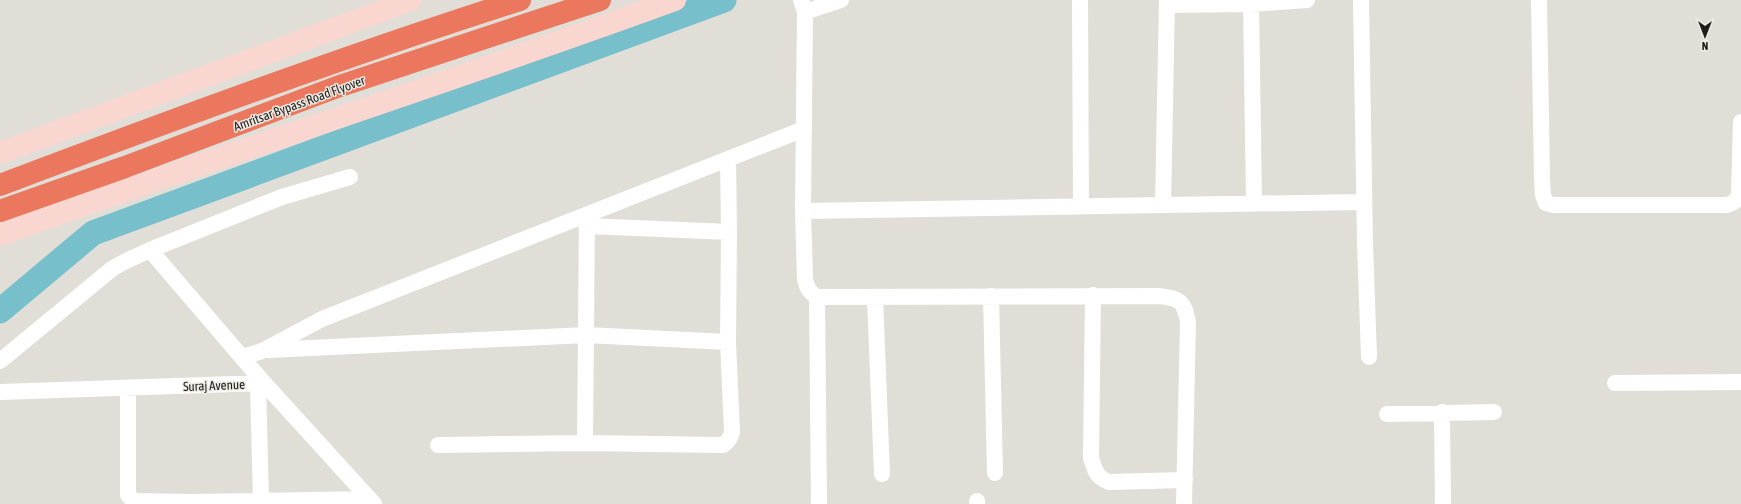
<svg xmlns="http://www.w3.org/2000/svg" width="1741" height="504" font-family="'Asap Condensed',sans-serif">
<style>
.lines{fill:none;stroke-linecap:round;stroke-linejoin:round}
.river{stroke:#78bfcc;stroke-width:25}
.street{stroke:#fff;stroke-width:16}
.secondary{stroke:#f9d6cf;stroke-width:22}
.highway{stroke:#ea775e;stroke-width:22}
.labels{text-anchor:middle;stroke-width:3;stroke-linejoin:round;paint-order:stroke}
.street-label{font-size:13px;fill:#1e1d1a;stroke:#eeebe4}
</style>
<rect width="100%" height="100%" fill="#e1ded7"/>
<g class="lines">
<path class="river" d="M0,311L93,233L724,0"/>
<path class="street" d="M801,0L805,12L803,211L805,279C807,288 809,292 817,297L1159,296C1181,298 1184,302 1188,322L1184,504
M1080,0L1081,206
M1167,0L1163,205L1364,202
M1251,0L1254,204
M1361,0L1365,243L1369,357
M1539,0L1542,180L1543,195L1546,203L1554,205H1727C1734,202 1737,201 1739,194L1741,122
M1167,5L1251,4L1307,0
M805,12L841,0
M803,211L1163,205
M588,226L729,232L728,159
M150,250L282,197L350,177
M1093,295L1091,458C1096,472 1095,476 1109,482L1185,480
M991,296L995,473
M817,297L819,504
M875,297L882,474
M268,350L586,335L728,342
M243,357L262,351L322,319L804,129
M0,361L113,268L126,261L150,250L264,383
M258,383L261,501
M1615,383L1741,382
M128,388V495L134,501L191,502L370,499
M0,392L264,383L374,504
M1442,412L1443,504
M1387,414L1494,412
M585,443L587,215
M438,445L585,443L723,445C729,441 730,438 732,432L728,342L729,232
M977,504V501"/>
<path class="secondary" d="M0,153L411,0
M0,235C224,154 451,82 675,0"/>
<path class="highway" d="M0,185C172,120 345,56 520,0
M0,211L125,167L337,87L600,0"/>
</g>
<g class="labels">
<g class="street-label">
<text transform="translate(299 103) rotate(-20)" y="5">Amritsar Bypass Road Flyover</text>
<text transform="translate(214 385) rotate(-2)" y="5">Suraj Avenue</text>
</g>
</g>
<g transform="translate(1705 36) rotate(180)" stroke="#eeebe4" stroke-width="3" paint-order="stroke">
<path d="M0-3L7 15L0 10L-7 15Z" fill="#1e1d1a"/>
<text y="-6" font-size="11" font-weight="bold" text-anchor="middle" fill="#1e1d1a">N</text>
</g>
</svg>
